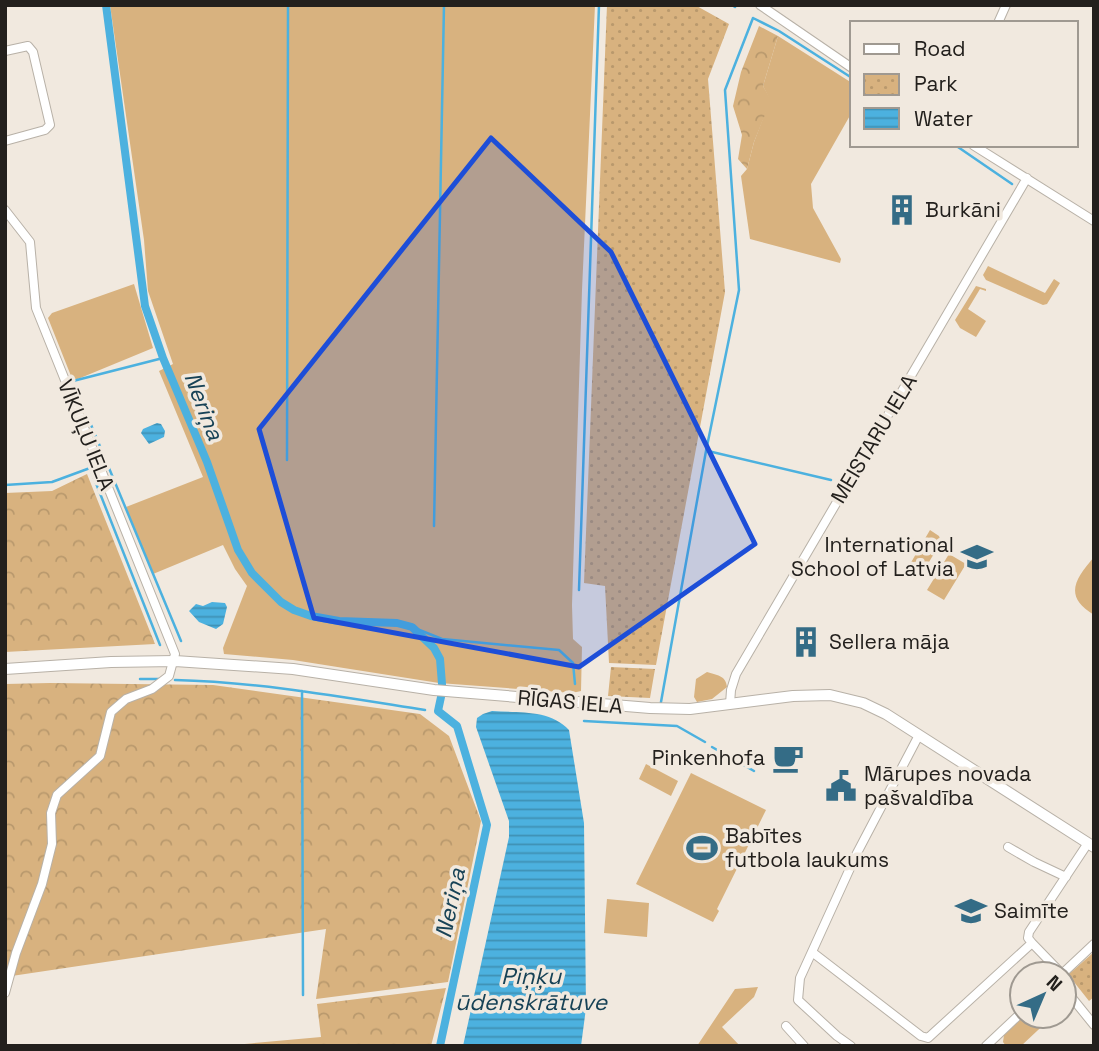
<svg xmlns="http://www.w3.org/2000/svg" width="1099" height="1051" font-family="'Space Grotesk',sans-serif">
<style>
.grass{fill:#d8b27f}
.forest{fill:url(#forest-crowns)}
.park{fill:url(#park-dots)}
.water{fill:url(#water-rules)}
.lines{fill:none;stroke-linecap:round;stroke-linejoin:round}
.stream{stroke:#4cb1df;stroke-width:2.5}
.canal{stroke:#4cb1df;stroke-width:8}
.minor-casing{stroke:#b8b1a7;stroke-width:10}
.major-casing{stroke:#b8b1a7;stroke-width:12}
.minor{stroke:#fff;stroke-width:8}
.major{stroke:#fff;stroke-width:10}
.marked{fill:#1d4ed8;fill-opacity:0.2;stroke:#1d4ed8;stroke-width:5;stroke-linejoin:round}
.labels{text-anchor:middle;stroke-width:7;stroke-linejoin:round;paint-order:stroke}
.poi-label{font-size:21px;fill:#23201d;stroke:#f1e9df;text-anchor:start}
.street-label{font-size:21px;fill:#23201d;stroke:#f1e9df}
.water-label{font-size:23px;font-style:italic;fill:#174256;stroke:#f1e9df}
</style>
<defs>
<pattern id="forest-crowns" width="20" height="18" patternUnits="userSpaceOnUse" patternTransform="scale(1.75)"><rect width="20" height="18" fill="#d8b27f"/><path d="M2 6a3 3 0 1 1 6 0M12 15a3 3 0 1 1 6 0" fill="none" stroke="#b9996d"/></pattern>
<pattern id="park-dots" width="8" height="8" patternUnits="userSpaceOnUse" patternTransform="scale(1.75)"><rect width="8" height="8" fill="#d8b27f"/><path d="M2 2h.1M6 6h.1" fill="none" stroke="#b9996d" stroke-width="1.8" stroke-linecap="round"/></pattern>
<pattern id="water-rules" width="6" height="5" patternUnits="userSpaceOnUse" patternTransform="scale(1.75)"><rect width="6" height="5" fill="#4cb1df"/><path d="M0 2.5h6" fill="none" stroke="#3f90b4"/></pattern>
</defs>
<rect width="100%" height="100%" fill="#f1e9df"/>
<path class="grass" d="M110,5H595L582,290L572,605L573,639L582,647L581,691L572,693L439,683L293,660L224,654L223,648L247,586L235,569L223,545L153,574L126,507L203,477L159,371L173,364L148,291L144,240Z
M778,36L852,83V112L811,184L813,208L841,259L840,263L750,239L741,176L747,169L754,142L770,100L763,86Z
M988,266L1045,293L1054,279L1060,283L1047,304L1043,305L986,280L983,275Z
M134,284L153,348L73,381L48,318L52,313Z
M976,286L986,289V291L980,289L968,309L986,321L976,337L960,328L955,320Z
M930,530L939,536L941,542L923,572L912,574L906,571Z
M949,554L966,564L944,600L927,590Z
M1094,557V615C1064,597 1074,580 1094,557Z
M707,672C716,675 726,675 727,687L712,699L697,702L694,697L696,679Z
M646,764L678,781L671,796L639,779Z
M691,773L766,810L717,909L719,911L713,922L636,884Z
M607,899L649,903L647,937L604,933Z
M758,987L754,997L722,1027L740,1046H697L735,989Z
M1024,1016H1053L1021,1046H1006L1003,1042L1004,1035Z"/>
<path class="forest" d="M759,26L778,36L763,86L771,100L754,142L747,169L738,159L742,135L733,106L741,72Z
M87,474L155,644L5,652V493L52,491Z
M50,683L213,685L420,714L449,736L481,821L448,982L316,999L326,929L5,977V684Z
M446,988L431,1046H222L321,1037L317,1004Z"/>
<path class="park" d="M607,5H695L729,24L708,79L725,292L656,665L609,663L605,586L584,583Z
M611,667L655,669L650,698L608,696Z
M1094,952V997L1089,1001L1074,982L1070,986L1068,975Z"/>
<path class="water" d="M157,423L161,424L165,431L164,437L149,444L141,433L143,429Z
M212,602L225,603L227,607L223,624L216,629L199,622L189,611L196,604L203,606Z
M492,711C518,713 550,709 569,730L584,823L586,1008L581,1046H463L509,837V821L476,727L477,718L483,714Z"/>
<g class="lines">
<path class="stream" d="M732,5L735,7
M788,5H790
M955,145L1012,184
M73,381L163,358
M89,420L181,641
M708,451L831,480
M86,458L160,645
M287,460L288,5
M5,485L52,482L90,468
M434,526L444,5
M579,590L599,5
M412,627L442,639L559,650L573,663L575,684
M140,679H161
M175,680C259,682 342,697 425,710
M302,691L303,995
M661,702L706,451L739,290L725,90L753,18L779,31L852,78
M584,721L677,726L705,742
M712,747L754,771"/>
<path class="canal" d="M106,5L145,306L163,358L207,462L238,550L252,573L281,602L294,610L311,616L339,621L397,623L412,627L434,648L440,659L442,684
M440,1046L487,825L457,726L438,711L441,697"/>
<defs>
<path id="minor" d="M760,5L852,68
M998,23L1006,5
M5,51L28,46L33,52L50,125L45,130L5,141
M973,145L1094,221
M5,210L30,242L36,308L175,654L169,676L152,689L126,699L111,712L100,756L57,795L51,813L52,844L42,884L16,953L5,993
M730,704L731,690L736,674L1027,178
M1008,847L1034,862L1066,877
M1032,943L1028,938L1029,932L1088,843
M812,952L921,1036L928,1038L1032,943L1062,974
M1062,974L1094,944
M1064,988L1094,1025
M786,1026L804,1046
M851,1046L837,1036L798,1000L800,978L857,853L919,735
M986,1046L1022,1012"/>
<path id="major" d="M5,669L111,662L175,661L293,669L434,690L650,708L690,709L793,696L830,695L863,703L886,714L1094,847"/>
</defs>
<use href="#minor" class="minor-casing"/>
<use href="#major" class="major-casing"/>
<use href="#minor" class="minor"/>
<use href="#major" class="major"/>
</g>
<path class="marked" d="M491,138L611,252L755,544L579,667L314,618L259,429Z"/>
<defs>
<symbol id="building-bare" viewBox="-9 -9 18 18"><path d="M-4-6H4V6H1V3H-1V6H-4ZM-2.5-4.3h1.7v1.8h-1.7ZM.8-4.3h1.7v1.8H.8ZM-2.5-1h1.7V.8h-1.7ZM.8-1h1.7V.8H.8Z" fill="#346c86" stroke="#f1e9df" stroke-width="2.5" paint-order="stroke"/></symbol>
<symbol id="school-bare" viewBox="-9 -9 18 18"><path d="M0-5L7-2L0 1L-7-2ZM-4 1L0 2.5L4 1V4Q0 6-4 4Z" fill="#346c86" stroke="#f1e9df" stroke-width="2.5" paint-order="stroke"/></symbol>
<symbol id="cafe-bare" viewBox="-9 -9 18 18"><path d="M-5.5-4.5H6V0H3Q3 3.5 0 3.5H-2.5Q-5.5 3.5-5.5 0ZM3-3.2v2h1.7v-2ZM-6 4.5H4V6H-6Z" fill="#346c86" stroke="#f1e9df" stroke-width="2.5" paint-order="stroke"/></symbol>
<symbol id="civic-bare" viewBox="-9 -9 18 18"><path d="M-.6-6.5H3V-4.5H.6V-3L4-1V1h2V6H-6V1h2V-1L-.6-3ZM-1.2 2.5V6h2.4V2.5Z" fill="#346c86" stroke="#f1e9df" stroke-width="2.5" paint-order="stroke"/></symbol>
<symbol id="stadium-bare" viewBox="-9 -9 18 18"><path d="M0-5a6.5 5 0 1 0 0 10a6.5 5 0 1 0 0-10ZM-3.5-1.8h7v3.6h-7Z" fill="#346c86" stroke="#f1e9df" stroke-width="2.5" paint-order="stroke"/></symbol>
</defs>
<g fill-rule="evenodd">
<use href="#building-bare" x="880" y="188" width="44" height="44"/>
<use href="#school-bare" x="955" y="535" width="44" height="44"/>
<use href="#building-bare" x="784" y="620" width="44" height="44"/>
<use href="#cafe-bare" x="766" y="736" width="44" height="44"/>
<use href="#civic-bare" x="819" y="764" width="44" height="44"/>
<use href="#stadium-bare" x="680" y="826" width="44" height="44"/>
<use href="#school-bare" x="949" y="889" width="44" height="44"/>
</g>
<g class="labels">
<g class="poi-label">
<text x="925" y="217">Burkāni</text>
<text x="954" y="552" text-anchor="end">International<tspan x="954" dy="24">School of Latvia</tspan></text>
<text x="829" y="649">Sellera māja</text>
<text x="765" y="765" text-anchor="end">Pinkenhofa</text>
<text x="864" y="781">Mārupes novada<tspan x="864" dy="24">pašvaldība</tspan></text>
<text x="725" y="843">Babītes<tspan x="725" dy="24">futbola laukums</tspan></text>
<text x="994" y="918">Saimīte</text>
</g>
<g class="street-label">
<text transform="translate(86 435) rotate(68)" y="7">VĪKUĻU IELA</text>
<text transform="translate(874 439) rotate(-59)" y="7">MEISTARU IELA</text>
<text transform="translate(570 702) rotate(5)" y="7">RĪGAS IELA</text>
</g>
<g class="water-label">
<text transform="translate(204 406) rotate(69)" y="8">Neriņa</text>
<text transform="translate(450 903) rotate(-78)" y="8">Neriņa</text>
<text x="531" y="984">Piņķu<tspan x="531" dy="26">ūdenskrātuve</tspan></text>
</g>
</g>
<rect width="1099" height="1051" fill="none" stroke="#23201d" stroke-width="14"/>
<rect x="850" y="21" width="228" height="126" fill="#f1e9df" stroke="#9f9991" stroke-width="2"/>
<rect x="864" y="44" width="35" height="10" fill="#ffffff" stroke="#9f9991" stroke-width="2"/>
<text x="914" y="56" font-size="21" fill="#23201d">Road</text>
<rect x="864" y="74" width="35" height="21" fill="url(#park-dots)" stroke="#9f9991" stroke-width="2"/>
<text x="914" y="91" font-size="21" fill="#23201d">Park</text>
<rect x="864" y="108" width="35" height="21" fill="url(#water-rules)" stroke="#9f9991" stroke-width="2"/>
<text x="914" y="126" font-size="21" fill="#23201d">Water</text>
<g transform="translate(1043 995) rotate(44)"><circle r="33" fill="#f1e9df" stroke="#9f9991" stroke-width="2"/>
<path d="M0-5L12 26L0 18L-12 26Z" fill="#346c86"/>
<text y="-10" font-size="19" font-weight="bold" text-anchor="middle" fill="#23201d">N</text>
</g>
</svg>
